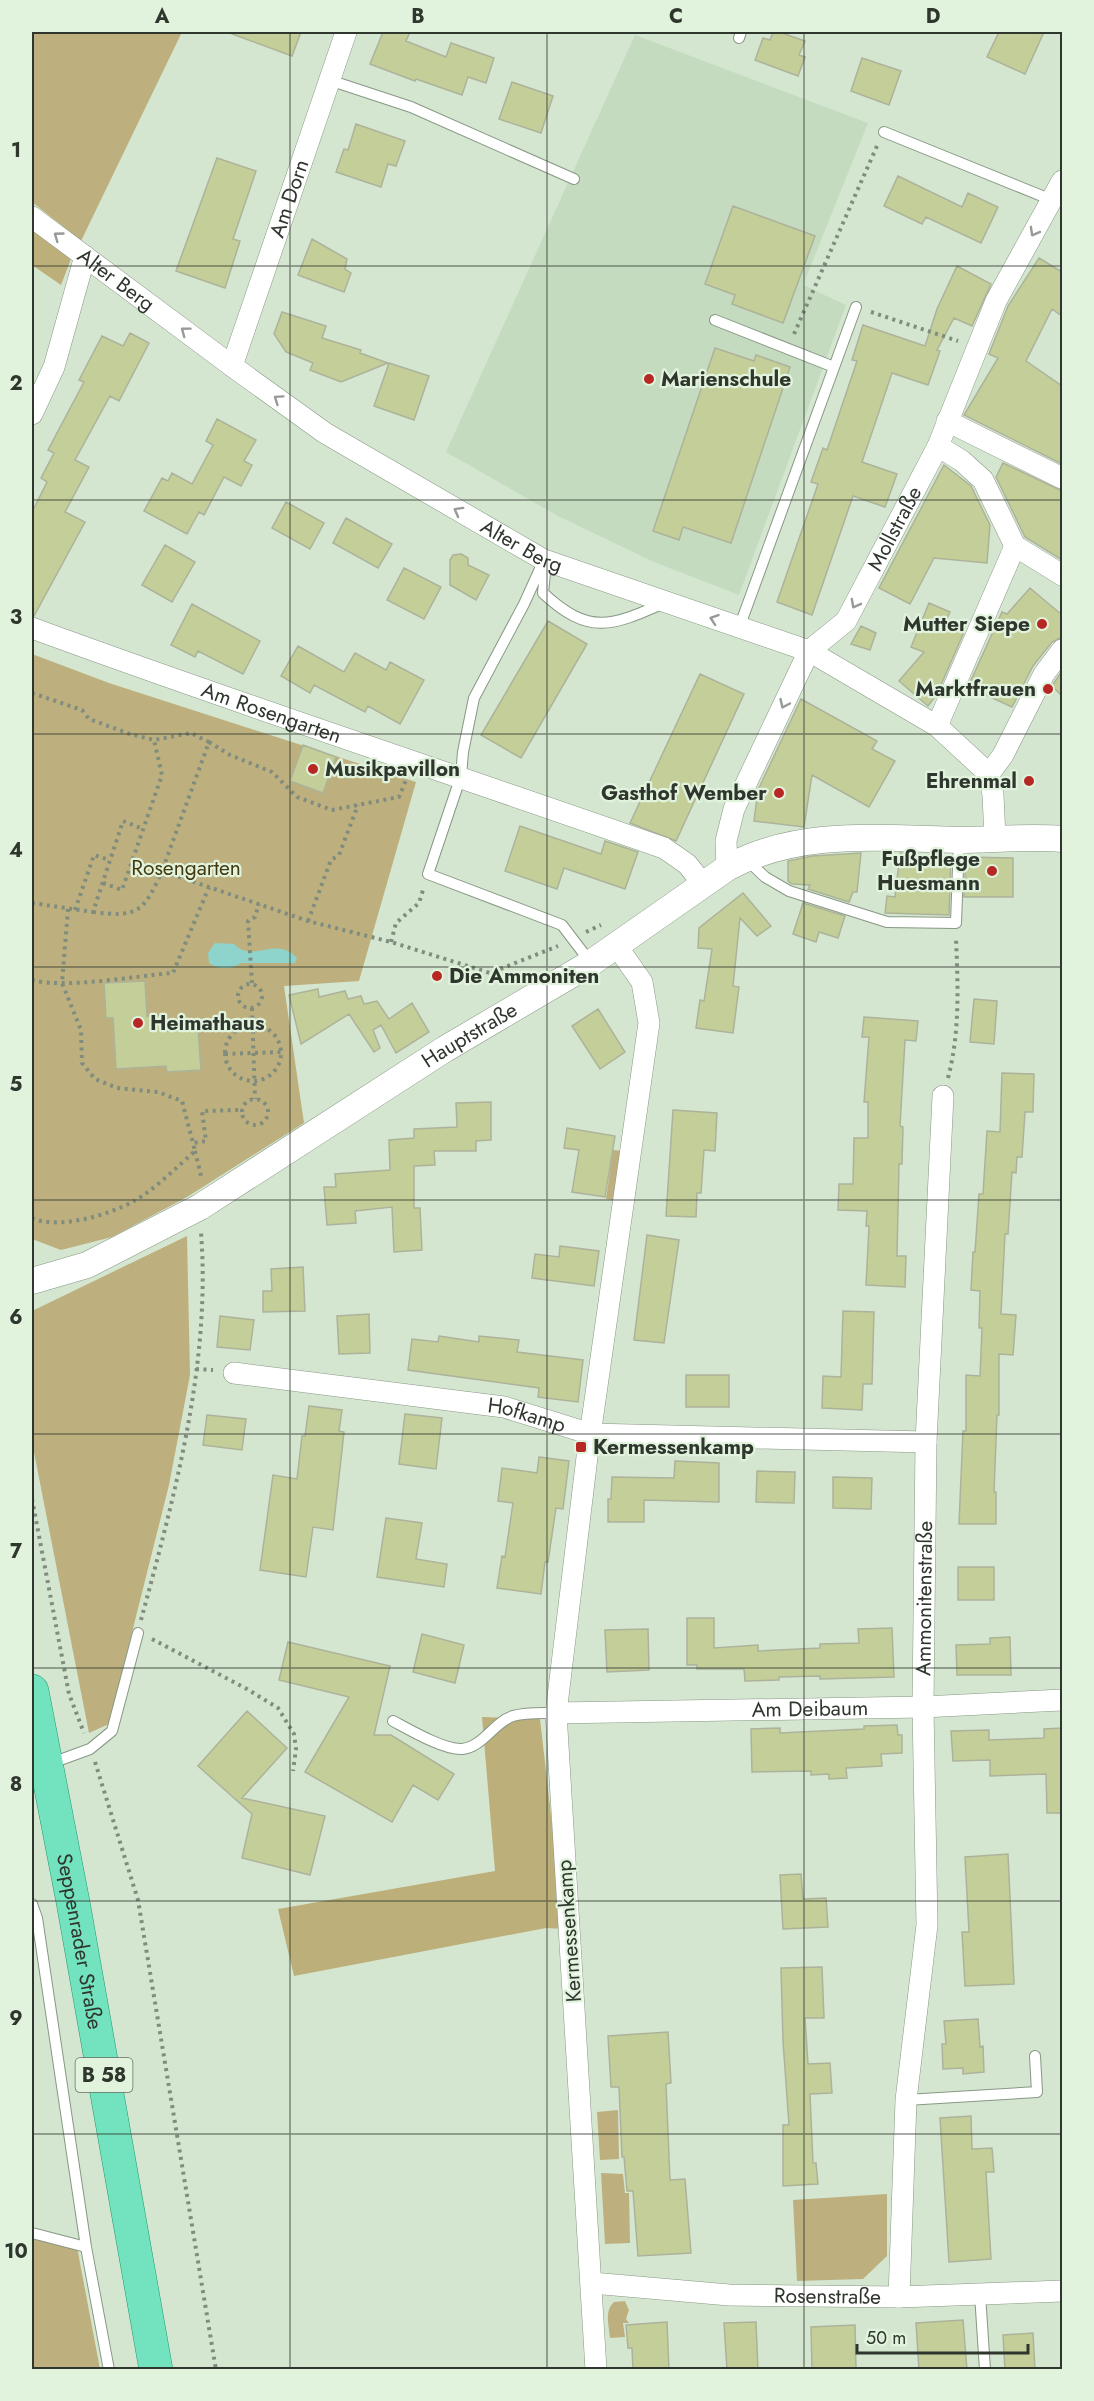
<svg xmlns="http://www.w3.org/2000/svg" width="1094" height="2401" font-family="Jost,sans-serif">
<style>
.built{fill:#c4dbbf}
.green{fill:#bdb07e}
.forest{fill:#bdaf7a}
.water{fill:#8ed4cc}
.building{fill:#c3ce99;stroke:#adb39a;stroke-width:1.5}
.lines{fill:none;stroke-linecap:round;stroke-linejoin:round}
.service-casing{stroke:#879884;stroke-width:12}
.minor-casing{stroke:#879884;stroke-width:22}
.tertiary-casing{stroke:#879884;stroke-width:27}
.primary-casing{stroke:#1f9970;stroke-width:34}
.path{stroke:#808c7d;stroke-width:4;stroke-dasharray:3 4.5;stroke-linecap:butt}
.service{stroke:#fff;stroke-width:10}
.minor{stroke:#fff;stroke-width:21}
.tertiary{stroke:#fff;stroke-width:26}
.primary{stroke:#73e2be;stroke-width:33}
.oneway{stroke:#979a96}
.grid{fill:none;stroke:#2f362e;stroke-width:1.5;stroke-opacity:0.55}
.poi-dot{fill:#b72825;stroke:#e1f3dd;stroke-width:2}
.labels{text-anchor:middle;stroke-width:4.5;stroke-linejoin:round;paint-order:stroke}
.shield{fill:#e1f3dd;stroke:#646f62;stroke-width:1.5}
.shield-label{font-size:20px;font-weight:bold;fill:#2f362e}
.street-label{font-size:21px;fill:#2f362e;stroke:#e1f3dd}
.poi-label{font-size:21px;font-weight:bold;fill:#2f362e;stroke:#e1f3dd;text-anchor:start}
.park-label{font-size:21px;fill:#44390e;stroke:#e1f3dd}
.neatline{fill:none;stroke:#2f362e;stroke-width:2}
.grid-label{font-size:20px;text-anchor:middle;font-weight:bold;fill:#2f362e}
</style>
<rect width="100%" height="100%" fill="#d4e6d0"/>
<path class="built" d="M635,35L868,123L803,285L846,305L739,595L654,562L558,516L446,452Z"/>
<path class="green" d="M32,32H182L81,241L32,202Z
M32,654L109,683L416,782L359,981L284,986L304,1123L187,1197L112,1237L61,1250L32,1239Z
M613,1150L622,1151L615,1200L606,1199Z
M187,1236L190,1375L169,1485L109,1724L89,1733L32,1442V1311Z
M618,2110L619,2159L600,2160L597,2112Z
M601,2173L623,2174L625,2193H629L630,2243L605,2244Z
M887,2194V2256L863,2279L797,2281L793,2200Z
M32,2236L77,2247L100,2369L32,2370Z
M625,2301L629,2310L626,2319L629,2323H623L625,2337L610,2338C609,2326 604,2311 614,2302Z"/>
<path class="forest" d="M32,230L71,259L61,285L32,265Z
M482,1717L540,1719L564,1929L546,1928L294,1976L278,1909L495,1871Z"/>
<path class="water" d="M215,943L234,944C253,964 276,935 297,958L295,963H241C231,970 218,970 209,963L208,953Z"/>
<path class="building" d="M232,32H301L292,56L232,34Z
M383,32H410L406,41L446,57L451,43L494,58L486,83L468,77L462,95L416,79L415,81L370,64Z
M773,32H779L805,41L799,55L805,57L798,76L755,60L763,38L770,40Z
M999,32H1044L1025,74L987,57Z
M862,58L901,71L889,105L851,91Z
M512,82L553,96L541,133L499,119Z
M356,124L405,141L396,166L388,164L381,187L336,172L344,149L348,150Z
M217,158L256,171L233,239L240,241L225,288L176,271Z
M898,176L962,207L968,193L998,207L981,243L926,217L922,224L884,206Z
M733,206L815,236L783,323L732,304L735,295L705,284Z
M312,239L347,259L345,269L351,273L344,292L298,275Z
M1039,258L1062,272V316L1052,309L1026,361L1062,386V464L964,415L998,358L989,354L1008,306Z
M957,266L991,284L972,326L954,318L937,350L940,351L928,385L892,373L862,462L897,474L885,507L853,496L812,615L777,602L818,484L811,482L823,448L827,450L857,361L852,360L863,325L925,346L937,309Z
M282,312L326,326L322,338L361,350L360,353L388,363L341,382L310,370L313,363L286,352L274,334Z
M130,333L149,343L119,401L110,396L75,460L89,467L65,512L85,522L34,616H32V512L47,482L41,478L54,453L48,450L84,382L79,380L102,336L123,346Z
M715,348L754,361L756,355L790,367L731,543L683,527L679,540L653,531Z
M389,363L429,376L414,420L374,406Z
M217,419L256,440L244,461L252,465L241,486L224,477L204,515L199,512L187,534L144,511L162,478L168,481L172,473L192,484L213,445L206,441Z
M1003,463L1062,491V560L1025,537L996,477Z
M944,465L971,486L990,525L987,563L934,558L910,604L879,588Z
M286,502L324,523L310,549L272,528Z
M346,518L392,544L378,568L333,543Z
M165,545L195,562L172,602L142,585Z
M461,554L468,558V565L489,575L476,600L450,585V560L453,555Z
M404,568L441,587L424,619L387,600Z
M1030,588L1062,615V637L1052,642L1033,666L1012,707L968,687L1002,612L1007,614Z
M929,603L950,612L945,623L964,632L937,694L928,706L899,681L924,652L911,647Z
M192,604L260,641L243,674L198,651L195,657L171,645Z
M548,621L587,644L521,758L481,735Z
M861,626L876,633L870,650L851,644Z
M298,646L344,672L355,653L386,670L390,662L424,680L400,724L368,706L365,712L314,685L310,693L281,676Z
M1062,671V696L1052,686Z
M700,674L744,694L676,841L630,823Z
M801,699L877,741L872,749L895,761L869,807L812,775L804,827L754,821L758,790Z
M303,745L336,757L323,793L290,781Z
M520,826L601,854L605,841L638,852L625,889L564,868L557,889L505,871Z
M861,853L857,892H853L849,902L808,889L810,885L792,884L788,881V861L812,856Z
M900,853L951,857L949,915L885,913L887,896L895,897Z
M966,857L1013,858V897H964Z
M743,893L771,926L757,936L740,918L733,986L739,987L733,1033L696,1028L700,1000L704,1001L712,949L698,948L699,928Z
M803,903L845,916L838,938L819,932L816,942L793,934Z
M145,981L147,1016L163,1015L164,1031L198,1029L201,1070L167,1072L166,1066L116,1069L113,1018H106L104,983Z
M318,989L319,997L345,991L348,999L361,996L364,1004L377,1001L389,1019L412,1003L429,1032L396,1053L381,1025L373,1030L380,1048L374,1052L349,1014L301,1044L289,995Z
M974,999L997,1001L994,1044L970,1042Z
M598,1009L625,1052L600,1069L572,1026Z
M864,1017L918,1021L916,1041L905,1040L900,1126L903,1127L902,1164H899L897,1256H906L905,1287L866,1285L869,1226H866L867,1211L838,1210L839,1184H853L854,1138H868V1102H864L869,1037H862Z
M1002,1073L1034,1074L1033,1112H1025L1022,1157H1017L1016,1173L1012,1172L1008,1234H1005L1001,1314L1016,1315L1013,1355L999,1354V1415H997L994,1492H996V1524H959L963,1431H966V1375L980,1376L982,1328H979L980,1291L971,1290L973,1252H975L979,1194H983L987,1131L1000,1132Z
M491,1102V1140L476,1141V1151H434L435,1165L414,1166V1208H420L422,1250L394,1252L392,1207L355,1211L356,1223L327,1225L324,1187H336L335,1174L390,1170L389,1140L414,1138V1129L457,1127L456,1103Z
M673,1110L717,1113L715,1151L704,1150L701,1193H697L696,1217L666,1216Z
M567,1128L615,1136L605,1197L572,1192L579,1150L564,1148Z
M647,1235L679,1240L664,1343L634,1340Z
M560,1246L599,1251L594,1286L532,1278L535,1254L559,1257Z
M303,1267L305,1311L263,1312V1291H272L271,1269Z
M843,1311L874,1312L872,1384H863L862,1410L822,1408L823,1376L841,1377Z
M369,1314L370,1353L339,1354L337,1316Z
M220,1316L254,1320L250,1350L217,1347Z
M439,1336L479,1342V1336L519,1340L517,1352L583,1360L578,1402L538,1397L539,1388L408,1370L412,1339L438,1342Z
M686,1375H729V1407H686Z
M309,1406L342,1410L339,1431L344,1432L333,1530L313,1527L306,1577L260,1570L273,1475L297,1479L302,1436H305Z
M405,1414L442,1418L436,1469L399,1464Z
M207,1415L246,1419L242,1450L203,1445Z
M539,1457L569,1461L563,1509L556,1508L548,1562H545L541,1594L497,1588L502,1556L505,1557L513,1503L498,1501L502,1468L537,1473Z
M675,1461L719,1463V1502L644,1500V1522H608V1499H611L612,1477L674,1478Z
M757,1471L795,1472L794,1503L756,1502Z
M833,1477L872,1478L871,1509L833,1508Z
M386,1518L422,1523L416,1559L447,1564L444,1587L377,1577Z
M958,1567H994V1600H958Z
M687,1618H714V1648L758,1645V1651L820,1648V1644L859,1643L858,1629L892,1628L894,1677L820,1679V1676L779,1677V1680L745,1681L744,1669H697V1665H687Z
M648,1629L649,1670L607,1672L605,1630Z
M422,1634L464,1645L455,1683L413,1672Z
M1010,1637L1011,1675H957L956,1645L990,1644V1638Z
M288,1642L390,1666L374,1735H391L454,1774L438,1800L413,1785L392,1822L305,1772L349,1697L279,1680Z
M247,1711L287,1748L242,1798L325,1816L310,1875L242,1858L252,1814L198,1766Z
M897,1725L898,1735H902V1753L881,1754L882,1766L846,1768L847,1778L829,1779V1774L811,1775V1771L752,1772L751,1729L780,1728V1733L864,1729V1726Z
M1062,1728V1813H1047L1046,1774L990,1776V1760L953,1761L951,1731L989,1730V1740L1044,1738V1729Z
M1008,1854L1014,1984L965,1986L962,1932H969L965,1857Z
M801,1874L803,1899L826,1898L828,1927L783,1929L780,1875Z
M822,1967L824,2018H805L808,2064L830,2063L832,2093L810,2094L813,2163H816L818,2184L783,2186V2125H789L783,2041L781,1968Z
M978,2019L980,2047L983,2046L984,2072L963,2074V2068L943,2069L942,2044H946L944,2021Z
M668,2032L671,2083L666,2084L670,2180L685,2179L691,2253L638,2256L633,2191H627L624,2157H622L619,2087H611L608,2036Z
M971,2116L972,2149L992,2148L994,2172H986L991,2259L949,2262L940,2118Z
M963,2320L967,2370H919L916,2323Z
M667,2322L669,2370H633L632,2348H628L626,2325Z
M756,2322L758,2370H727L724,2323Z
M855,2325L856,2370H812L811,2327Z
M1033,2333L1035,2370H1005L1003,2335Z"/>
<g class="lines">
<defs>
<path id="service" d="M739,38L741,32
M329,80L411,107L574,179
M884,132L1052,200
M715,320L834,367
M544,560L524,604L474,698L463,752L461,776L428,874L562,925L591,963
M546,563L543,593C589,636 612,626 664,603
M739,628L856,307
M746,859L765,877L789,891L887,922L956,923L959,840
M393,1721C410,1730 444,1750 462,1749C483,1747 494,1722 513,1716C526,1712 542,1713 556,1713
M49,1764L90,1749L112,1731L138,1633
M32,1904L37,1918L86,2247L109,2370
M906,2100L1037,2092L1035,2056
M32,2233L86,2247
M980,2294L985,2370"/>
<g id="minor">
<path id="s1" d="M32,217L232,366L325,433L544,560L809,651L937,726L989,774L993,795L995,838"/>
<path id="s2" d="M232,366L346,32"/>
<path d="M32,414L54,367L85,256"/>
<path d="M947,421L1062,478"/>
<path d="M938,446L962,461L983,480L1015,546L1062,575"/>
<path id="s3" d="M32,628C241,705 453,774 664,848L687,864L704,885"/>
<path d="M937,726L1015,546"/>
<path d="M989,774L1003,755L1044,674L1062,650"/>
<path id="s4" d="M727,868L726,841L734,809L809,651L846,621L938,446L996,301L1062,181"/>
<path id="s5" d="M234,1373L504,1407L591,1434L926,1442"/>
<path id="s6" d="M556,1713L923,1707L1062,1700"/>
<path id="s7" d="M592,2283L729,2295L899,2297L1062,2291"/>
<path id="s8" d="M899,2297L906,2100L927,1925L923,1707L926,1442L943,1096"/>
<path d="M596,2370L556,1713L588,1449L649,1023L642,982L616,945"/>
</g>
<g id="tertiary">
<path id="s9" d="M32,1281L87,1265L200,1207L445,1049L591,963L727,868C797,829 879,838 957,840C992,840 1027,836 1062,839"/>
</g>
<g id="primary">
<path id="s10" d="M32,1691L73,1902L156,2370"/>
</g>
</defs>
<use href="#service" class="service-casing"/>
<use href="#minor" class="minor-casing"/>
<use href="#tertiary" class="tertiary-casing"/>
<use href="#primary" class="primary-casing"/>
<path class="path" d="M871,312L958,341
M794,334L877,146
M32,693L82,710L89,719L130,734L154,740L191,733L209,742L162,871L308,921L391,942L490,973L558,946
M209,742L230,755L272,772L297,797L332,810L399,797L406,780
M103,883L122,890L162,775L154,740
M32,903L93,912L123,821L143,829
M68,909L62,983L81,1030L82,1063L95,1079L117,1088L158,1092L182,1101L193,1143
M75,910L94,855L109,860
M93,912C139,918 144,911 162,871
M308,921L331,860L339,855L358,805
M586,932L601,925
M391,942L396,923L419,903L423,890
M32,980C67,989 134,976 173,973L209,887
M252,983L248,921L255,917L259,904
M238 996a12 12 0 1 1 24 0a12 12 0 1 1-24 0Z
M252,1008L255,1099
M225 1053a28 28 0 1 1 56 0a28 28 0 1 1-56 0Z
M225,1054L281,1052
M948,1078C960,1033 958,985 956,939
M242 1112a13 13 0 1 1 26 0a13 13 0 1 1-26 0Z
M195,1151L202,1180
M32,1218C58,1230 109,1215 134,1201C153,1191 178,1166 195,1151L193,1143L206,1141L202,1111L243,1110
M196,1369L213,1370
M32,1499L69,1694L84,1733
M141,1620C175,1494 211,1363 201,1232
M152,1639L247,1689L278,1708L294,1734L296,1749L293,1771
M95,1762L138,1900L216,2370"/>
<use href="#service" class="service"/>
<use href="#minor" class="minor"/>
<use href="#tertiary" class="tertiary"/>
<use href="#primary" class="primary"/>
</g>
<defs><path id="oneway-chevron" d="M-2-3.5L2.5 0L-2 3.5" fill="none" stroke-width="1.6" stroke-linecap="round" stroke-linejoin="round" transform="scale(1.5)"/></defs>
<g class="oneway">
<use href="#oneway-chevron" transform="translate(1034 232) rotate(119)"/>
<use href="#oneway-chevron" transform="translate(58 236) rotate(-144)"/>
<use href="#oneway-chevron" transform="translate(185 331) rotate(-143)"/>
<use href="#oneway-chevron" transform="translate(278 399) rotate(-145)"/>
<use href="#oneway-chevron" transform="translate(458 511) rotate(-151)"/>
<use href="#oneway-chevron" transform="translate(855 604) rotate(118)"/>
<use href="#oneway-chevron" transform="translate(714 619) rotate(-161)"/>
<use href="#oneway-chevron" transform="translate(784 704) rotate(115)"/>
</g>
<path class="grid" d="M290,32V2370M547,32V2370M804,32V2370M32,266H1062M32,500H1062M32,734H1062M32,967H1062M32,1200H1062M32,1434H1062M32,1668H1062M32,1901H1062M32,2134H1062"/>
<g class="poi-dot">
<circle cx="649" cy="379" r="6"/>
<circle cx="1042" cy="624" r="6"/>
<circle cx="1048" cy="689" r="6"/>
<circle cx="313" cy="769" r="6"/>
<circle cx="1029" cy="781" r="6"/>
<circle cx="779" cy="793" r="6"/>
<circle cx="992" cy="871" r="6"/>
<circle cx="437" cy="976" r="6"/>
<circle cx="138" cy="1023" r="6"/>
<rect x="575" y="1441" width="12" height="12" rx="3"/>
</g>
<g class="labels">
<rect class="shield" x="75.5" y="2058" width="57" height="34" rx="4.5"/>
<g class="shield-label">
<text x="104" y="2082">B 58</text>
</g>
<g class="street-label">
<text dy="7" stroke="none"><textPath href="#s2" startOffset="177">Am Dorn</textPath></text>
<text dy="7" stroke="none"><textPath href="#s1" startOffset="105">Alter Berg</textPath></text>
<text dy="7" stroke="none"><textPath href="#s4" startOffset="387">Mollstraße</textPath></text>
<text dy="7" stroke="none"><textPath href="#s1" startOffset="591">Alter Berg</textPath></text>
<text dy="7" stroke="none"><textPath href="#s3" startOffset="254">Am Rosengarten</textPath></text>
<text dy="7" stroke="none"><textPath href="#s9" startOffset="504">Hauptstraße</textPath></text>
<text dy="7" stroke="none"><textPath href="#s5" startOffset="296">Hofkamp</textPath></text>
<text dy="7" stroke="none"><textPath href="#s8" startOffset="700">Ammonitenstraße</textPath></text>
<text dy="7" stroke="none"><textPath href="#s6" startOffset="254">Am Deibaum</textPath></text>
<text transform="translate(569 1931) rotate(-94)" y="7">Kermessenkamp</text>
<text dy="7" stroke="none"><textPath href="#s10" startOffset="255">Seppenrader Straße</textPath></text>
<text dy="7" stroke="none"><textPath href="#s7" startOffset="236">Rosenstraße</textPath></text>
</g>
<g class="poi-label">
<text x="661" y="386">Marienschule</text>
<text x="1030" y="631" text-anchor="end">Mutter Siepe</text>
<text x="1036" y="696" text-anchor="end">Marktfrauen</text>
<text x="325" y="776">Musikpavillon</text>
<text x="1017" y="788" text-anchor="end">Ehrenmal</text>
<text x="767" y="800" text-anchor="end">Gasthof Wember</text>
<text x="980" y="866" text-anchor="end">Fußpflege<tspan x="980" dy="24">Huesmann</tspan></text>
<text x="449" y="983">Die Ammoniten</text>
<text x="150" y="1030">Heimathaus</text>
<text x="593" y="1454">Kermessenkamp</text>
</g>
<g class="park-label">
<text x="186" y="875">Rosengarten</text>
</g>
</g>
<rect width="1094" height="2401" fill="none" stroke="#e1f3dd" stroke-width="66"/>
<path d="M857 2344v9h171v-9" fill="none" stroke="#2f362e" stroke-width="3"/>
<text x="866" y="2344" font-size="18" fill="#2f362e" stroke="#e1f3dd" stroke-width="4.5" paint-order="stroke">50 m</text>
<rect x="33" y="33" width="1028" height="2335" class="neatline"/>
<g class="grid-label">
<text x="162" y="23">A</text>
<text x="418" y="23">B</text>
<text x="676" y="23">C</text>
<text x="933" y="23">D</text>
<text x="16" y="157">1</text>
<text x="16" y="390">2</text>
<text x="16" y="624">3</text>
<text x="16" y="857">4</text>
<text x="16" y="1091">5</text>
<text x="16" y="1324">6</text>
<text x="16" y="1558">7</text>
<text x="16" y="1791">8</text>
<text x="16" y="2025">9</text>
<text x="16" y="2258">10</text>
</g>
</svg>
